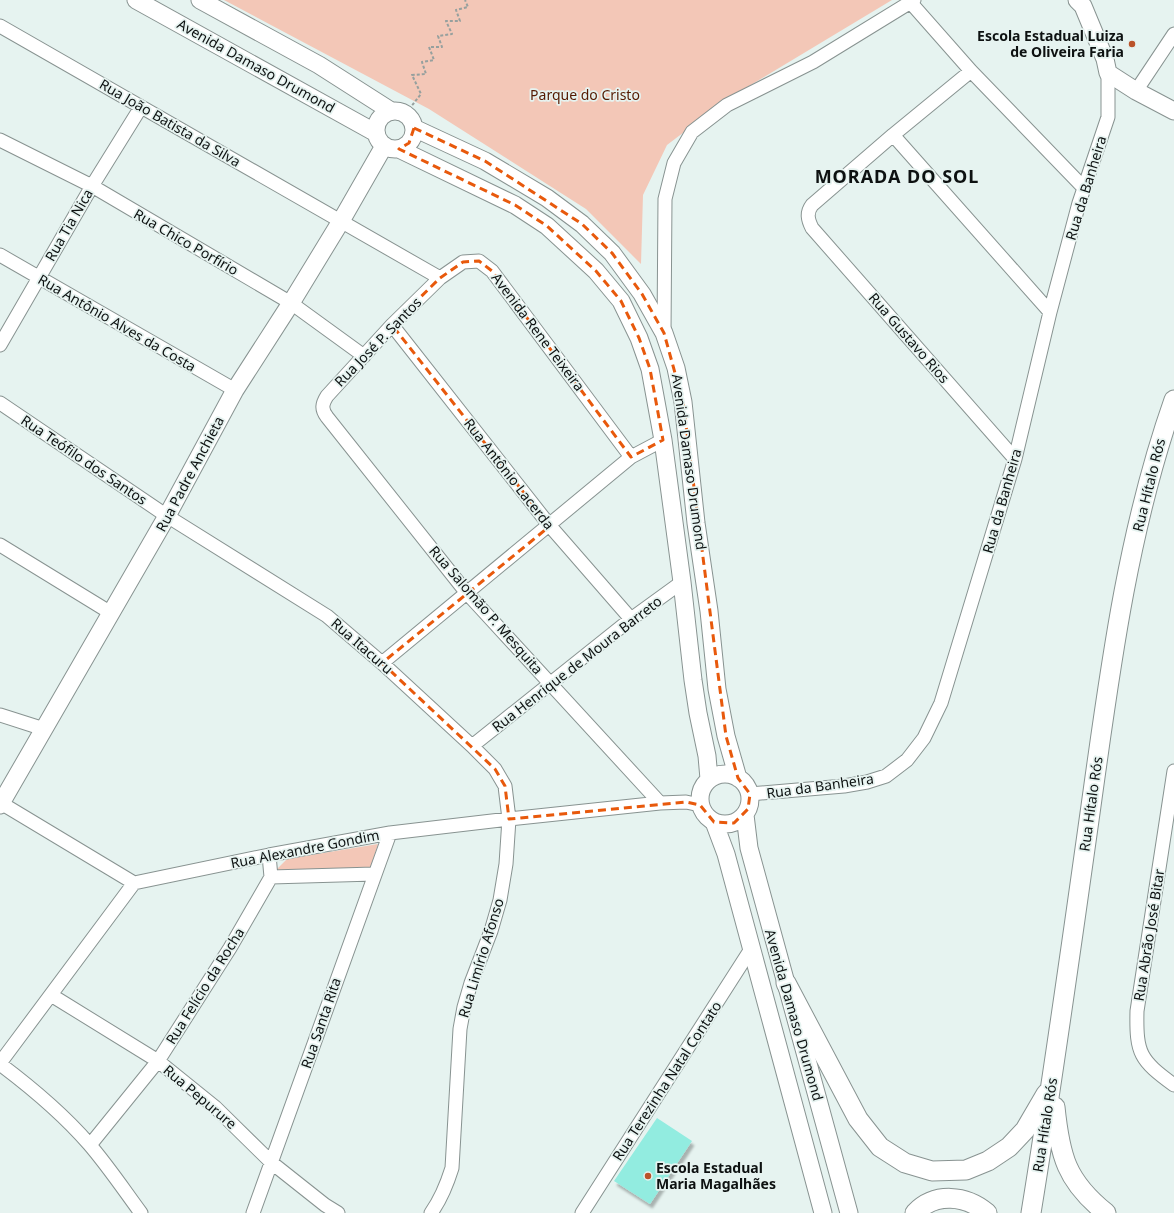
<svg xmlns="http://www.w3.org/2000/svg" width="1174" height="1213" font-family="'Noto Sans',sans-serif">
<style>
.green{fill:#f3c7b7}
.building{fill:#92ece0;filter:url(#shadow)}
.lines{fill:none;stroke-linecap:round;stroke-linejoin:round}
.minor-casing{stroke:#889391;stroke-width:15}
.major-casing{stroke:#889391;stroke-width:19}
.highway-casing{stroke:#889391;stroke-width:21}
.path{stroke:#96a09e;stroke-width:2;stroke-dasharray:3 2;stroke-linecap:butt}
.minor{stroke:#fff;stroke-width:13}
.major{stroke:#fff;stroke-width:17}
.highway{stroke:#fff;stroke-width:19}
.marked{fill:none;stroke:#e8590c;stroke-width:3;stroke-dasharray:8 5;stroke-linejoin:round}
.poi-dot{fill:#ba532a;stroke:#e6f3f0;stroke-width:1.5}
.labels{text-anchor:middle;stroke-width:3.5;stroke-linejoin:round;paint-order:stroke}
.poi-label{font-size:14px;font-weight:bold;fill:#0d1111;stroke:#e6f3f0;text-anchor:end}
.street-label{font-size:14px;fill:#0d1111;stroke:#e6f3f0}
.park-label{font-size:14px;fill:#551901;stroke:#e6f3f0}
.district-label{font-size:18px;font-weight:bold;letter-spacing:1px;fill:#0d1111;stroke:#e6f3f0}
</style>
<defs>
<filter id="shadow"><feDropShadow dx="2.5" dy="4.5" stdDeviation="1" flood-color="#0004"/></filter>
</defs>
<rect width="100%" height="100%" fill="#e6f3f0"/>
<path class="green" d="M224,0H892L729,98L667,145L643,195L641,264L586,209L429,109Z
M378,844L370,869L283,872L276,870L287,859Z"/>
<path class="building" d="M657,1118L692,1141L650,1204L614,1181Z"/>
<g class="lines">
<defs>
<path id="minor" d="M911,3L971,71L1084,188
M0,26L440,278
M971,71L893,135L812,205C806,213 808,220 812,228L1015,459
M1136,91L1174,34
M893,135L1050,312
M0,140L92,186L291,303L364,356
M0,255L235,390
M392,325L550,526L631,619
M664,333L665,199L674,163L692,132L727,105L813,62L914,0
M0,345L92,186L141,107
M0,403L167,516L327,616L382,663L472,746L495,769L505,786L509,819L506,864L500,900L491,931L471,983L464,1007L460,1029L452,1168C447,1184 441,1199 431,1213
M631,457L492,271L479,261L463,262L440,278L392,325L327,396C322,404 321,409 327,417L466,592L660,803
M0,545L111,613
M382,663L631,457L663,440
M0,715L44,729
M472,746L631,619L682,582
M1174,771L1137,1011C1136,1054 1140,1060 1174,1085
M750,794L844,786L867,782L886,776L907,760L924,738L941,703L1015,459L1050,312L1079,203L1108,117V73
M1,803L134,883
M271,877L374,874
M51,995L158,1061L215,1107L272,1163L325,1205L338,1213
M0,1063L134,883L269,855L390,833L509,819L660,803L686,802L700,805
M0,1064C32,1088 63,1114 89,1144C108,1166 124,1190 141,1213
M90,1145L158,1061L230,948L271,877L269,855
M253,1213L390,833
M582,1213L751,949"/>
<path id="major" d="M136,0L376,133
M200,0L319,65L391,111
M1077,0L1083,6L1105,59L1108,73L1136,91L1174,111
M376 130a19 19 0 1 1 38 0a19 19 0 1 1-38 0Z
M414,128L485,161L547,198L582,224L612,253L642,294L664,333L676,368L683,402L696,523L709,611L717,689L726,736L738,778
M399,149L515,205L547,226L596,271L621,301L639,338L650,369L663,440L682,582L693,680L698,713L707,756L709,779
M700 799a25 25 0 1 1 50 0a25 25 0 1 1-50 0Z
M0,805L167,516L235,390L291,303L341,221L384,146
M745,815L749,848L849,1213
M714,822L726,854L823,1213"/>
<path id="highway" d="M786,983L858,1119L880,1147L905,1163L932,1171L966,1170L988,1161L1009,1147L1025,1130L1046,1094
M1055,1107C1060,1156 1066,1181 1106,1213
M915,1213C935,1192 966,1195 987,1213
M1031,1213C1053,1078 1072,942 1091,806C1110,669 1128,530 1174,400"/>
</defs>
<use href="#minor" class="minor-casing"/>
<use href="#major" class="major-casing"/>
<use href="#highway" class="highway-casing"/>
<path class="path" d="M406,113L421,94L412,75L426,74L422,62L434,60L429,47H442L438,36L452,34L446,21H460L456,10L468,7L465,0"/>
<use href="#minor" class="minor"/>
<use href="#major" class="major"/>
<use href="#highway" class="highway"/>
</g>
<path class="marked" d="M414,128L485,161L582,224L612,253L642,294L664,333L683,402L726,736L738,778L750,794L748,809L734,823L714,822L700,805L686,802L509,819L505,786L495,769L382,663L550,526L392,325L440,278L463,262L479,261L492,271L631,457L663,440L650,369L639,338L621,301L596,271L547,226L515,205L399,149L409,143Z"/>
<g class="poi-dot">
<circle cx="1132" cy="44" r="4"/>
<circle cx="648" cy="1176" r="4"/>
</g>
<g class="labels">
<g class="poi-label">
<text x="1124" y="41">Escola Estadual Luiza<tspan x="1124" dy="16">de Oliveira Faria</tspan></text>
<text x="656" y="1173" text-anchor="start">Escola Estadual<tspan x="656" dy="16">Maria Magalhães</tspan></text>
</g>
<g class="street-label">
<text transform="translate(256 66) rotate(29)" y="5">Avenida Damaso Drumond</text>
<text transform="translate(170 123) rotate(30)" y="5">Rua João Batista da Silva</text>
<text transform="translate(1086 188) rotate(-73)" y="5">Rua da Banheira</text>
<text transform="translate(69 225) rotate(-60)" y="5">Rua Tia Nica</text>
<text transform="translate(186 242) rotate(30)" y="5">Rua Chico Porfírio</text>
<text transform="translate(117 323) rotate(30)" y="5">Rua Antônio Alves da Costa</text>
<text transform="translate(538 332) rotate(53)" y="5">Avenida Rene Teixeira</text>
<text transform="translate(909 338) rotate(49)" y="5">Rua Gustavo Rios</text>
<text transform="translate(378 342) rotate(-46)" y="5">Rua José P. Santos</text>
<text transform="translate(84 460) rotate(34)" y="5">Rua Teófilo dos Santos</text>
<text transform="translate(689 462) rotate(82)" y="5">Avenida Damaso Drumond</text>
<text transform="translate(190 474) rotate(-62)" y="5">Rua Padre Anchieta</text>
<text transform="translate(509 474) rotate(52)" y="5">Rua Antônio Lacerda</text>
<text transform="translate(1149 485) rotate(-76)" y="5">Rua Hítalo Rós</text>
<text transform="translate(1002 501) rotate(-74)" y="5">Rua da Banheira</text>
<text transform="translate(486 610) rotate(49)" y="5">Rua Salomão P. Mesquita</text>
<text transform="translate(362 646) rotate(41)" y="5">Rua Itacuru</text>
<text transform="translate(577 664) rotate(-38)" y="5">Rua Henrique de Moura Barreto</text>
<text transform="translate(820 786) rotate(-8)" y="5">Rua da Banheira</text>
<text transform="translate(1091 804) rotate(-82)" y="5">Rua Hítalo Rós</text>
<text transform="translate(305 849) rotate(-11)" y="5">Rua Alexandre Gondim</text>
<text transform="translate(1149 935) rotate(-81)" y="5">Rua Abrão José Bitar</text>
<text transform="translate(481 958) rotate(-73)" y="5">Rua Limírio Afonso</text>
<text transform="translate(205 986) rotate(-58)" y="5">Rua Felício da Rocha</text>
<text transform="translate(794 1015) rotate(74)" y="5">Avenida Damaso Drumond</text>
<text transform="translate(321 1023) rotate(-71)" y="5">Rua Santa Rita</text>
<text transform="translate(667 1081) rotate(-57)" y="5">Rua Terezinha Natal Contato</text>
<text transform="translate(200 1097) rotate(40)" y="5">Rua Pepurure</text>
<text transform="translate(1045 1125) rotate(-81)" y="5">Rua Hítalo Rós</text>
</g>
<g class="park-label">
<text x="585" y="100">Parque do Cristo</text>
</g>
<g class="district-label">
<text x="897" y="183">MORADA DO SOL</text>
</g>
</g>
</svg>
